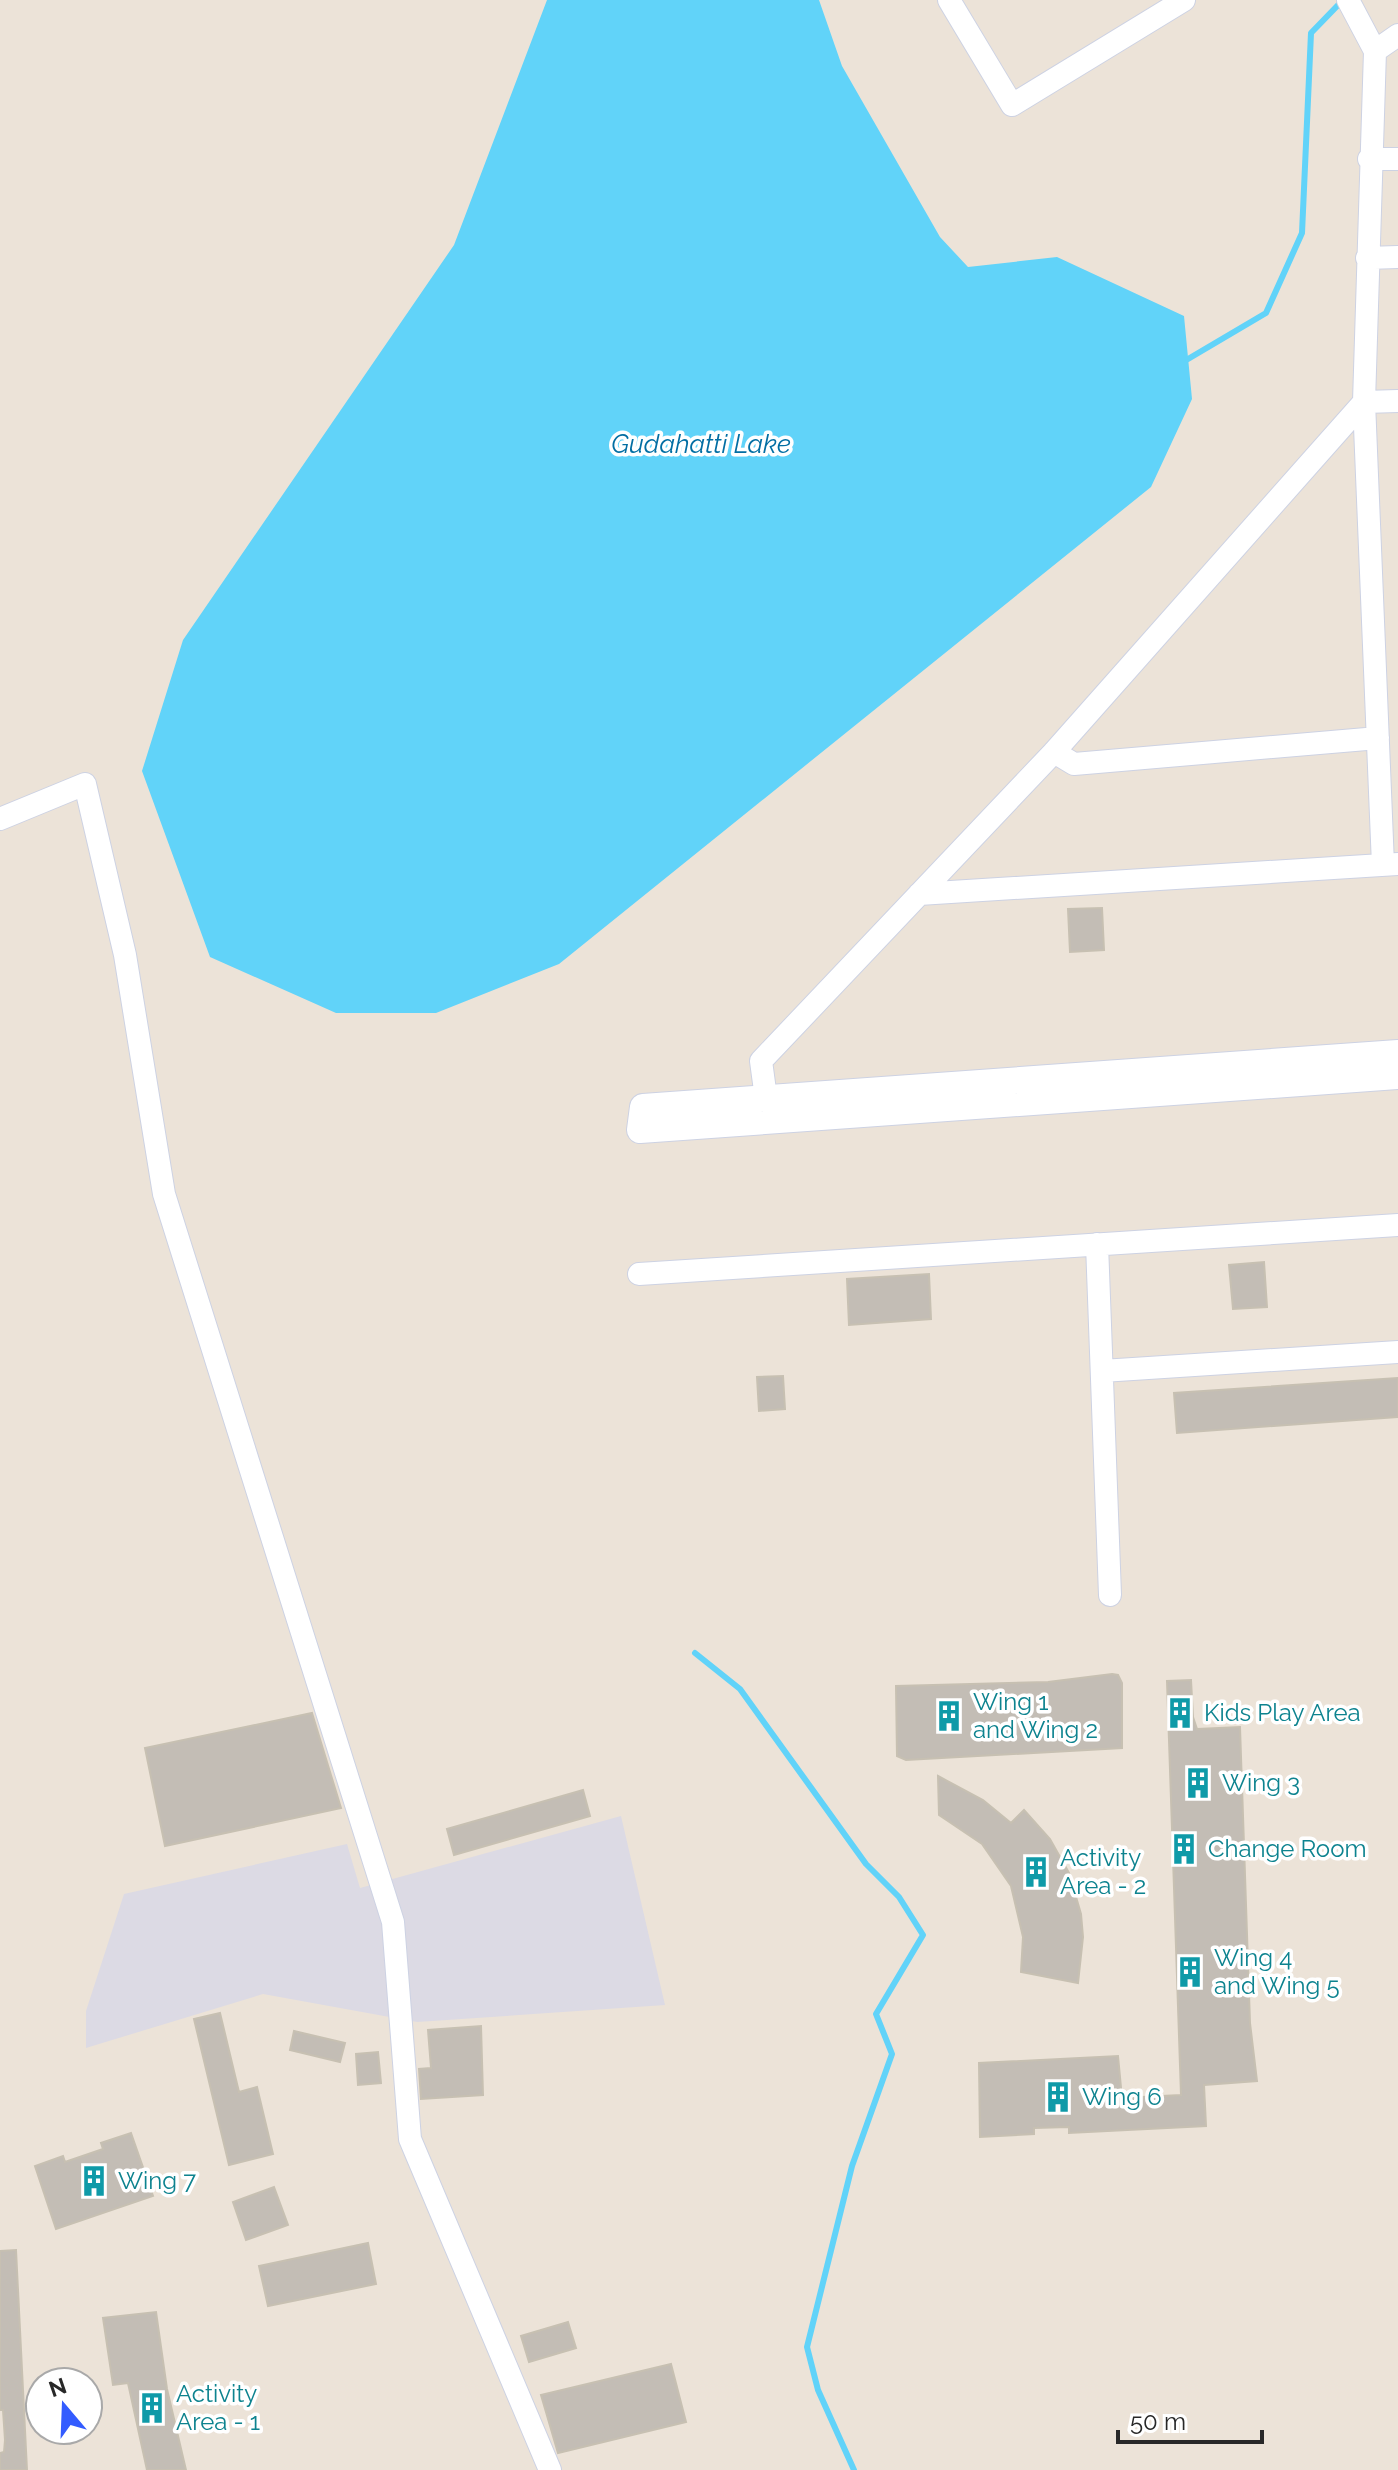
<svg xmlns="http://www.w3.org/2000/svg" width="1398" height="2470" font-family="Raleway,sans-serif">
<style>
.industrial{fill:#dcdae4}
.water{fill:#61d3f9}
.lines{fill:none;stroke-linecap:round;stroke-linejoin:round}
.stream{stroke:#61d3f9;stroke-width:6}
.building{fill:#c3bdb5;stroke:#c7c0b2;stroke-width:2}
.minor-casing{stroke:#cdd2e3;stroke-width:24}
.tertiary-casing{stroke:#cdd2e3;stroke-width:28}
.minor{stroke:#fff;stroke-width:22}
.tertiary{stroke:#fff;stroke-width:26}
.labels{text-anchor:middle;stroke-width:7;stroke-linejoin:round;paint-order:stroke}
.culture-label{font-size:24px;fill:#0d838f;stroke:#fff;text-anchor:start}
.water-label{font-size:26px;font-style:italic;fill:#026ea3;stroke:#fff}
</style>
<rect width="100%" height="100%" fill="#ece3d8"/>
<path class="industrial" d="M621,1816L665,2005L417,2022L263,1994L86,2048V2011L124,1894L347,1844L360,1888Z"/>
<path class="water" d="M547,0H819L842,66L940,237L968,267L1057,257L1184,316L1192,399L1151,487L559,964L436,1013H336L210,957L142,771L183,640L454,245Z"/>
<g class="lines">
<path class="stream" d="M1188,359L1266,313L1302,233L1311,33L1343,0
M695,1653L740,1689L866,1864L899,1897L923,1935L876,2014L892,2054L852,2166L807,2347L818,2390L854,2470"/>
</g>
<path class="building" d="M1102,908L1104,950L1070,952L1068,909Z
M1264,1262L1267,1307L1233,1309L1229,1265Z
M929,1274L931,1319L849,1325L847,1279Z
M783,1376L785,1409L759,1411L757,1377Z
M1398,1378V1417L1177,1433L1174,1393Z
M1112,1674L1118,1675L1122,1683V1748L906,1760L897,1756L896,1686L1048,1682Z
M1191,1680L1193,1717L1197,1729L1240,1727L1250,2023L1257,2081L1204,2085L1206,2126L1069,2133V2127L1034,2128V2134L980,2137L979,2063L1118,2056L1122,2098L1181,2095L1167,1681Z
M312,1713L341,1808L165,1846L145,1748Z
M938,1776L983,1800L1011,1823L1024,1810L1050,1839L1069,1873L1081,1914L1083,1937L1078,1983L1021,1972L1023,1937L1011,1886L982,1844L939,1815Z
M583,1790L590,1816L454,1855L447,1829Z
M220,2013L239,2092L257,2087L273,2154L229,2165L194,2019Z
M481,2026L483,2095L421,2099L419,2069L431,2068L428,2030Z
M294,2031L345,2043L340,2062L290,2050Z
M378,2052L381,2083L358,2085L356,2054Z
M131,2133L153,2196L56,2229L35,2166L63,2156L65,2162L103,2149L101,2143Z
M274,2187L288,2225L246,2240L233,2202Z
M368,2243L376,2284L268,2306L259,2266Z
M16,2250L27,2470H0V2453L4,2452L5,2440L3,2410H0V2251Z
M156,2312L167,2389L186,2470H147L128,2383L113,2385L103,2318Z
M568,2322L576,2348L529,2362L521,2336Z
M671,2364L686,2422L558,2453L541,2395Z"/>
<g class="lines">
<defs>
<path id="minor" d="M949,0L1012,105L1184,0
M1348,0L1375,51
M1369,159H1398
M1367,258L1398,257
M1054,752L1074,764L1378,738
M0,819L85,784L125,955L164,1194L393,1922L410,2139L550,2470
M1383,865L1364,402L1375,51L1398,35
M919,894L1398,864
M766,1098L761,1061L1054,752L1364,402L1398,401
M1097,1244L1110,1595
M639,1274L1398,1225
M1102,1371L1398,1352"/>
<path id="tertiary" d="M1398,1053L643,1107L640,1130L1398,1076"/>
</defs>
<use href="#minor" class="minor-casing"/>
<use href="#tertiary" class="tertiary-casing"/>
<use href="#minor" class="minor"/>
<use href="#tertiary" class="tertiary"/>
</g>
<defs>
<symbol id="building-bare" viewBox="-9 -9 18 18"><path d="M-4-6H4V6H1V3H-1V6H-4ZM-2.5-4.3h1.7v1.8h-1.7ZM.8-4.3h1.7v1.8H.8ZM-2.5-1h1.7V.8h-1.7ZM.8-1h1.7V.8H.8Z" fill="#0f9aa8" stroke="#fff" stroke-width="2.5" paint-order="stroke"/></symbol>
</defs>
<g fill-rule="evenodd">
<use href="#building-bare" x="1158" y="1691" width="44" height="44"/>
<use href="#building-bare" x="927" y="1694" width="44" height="44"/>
<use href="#building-bare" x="1176" y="1761" width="44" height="44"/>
<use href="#building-bare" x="1162" y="1827" width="44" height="44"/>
<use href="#building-bare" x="1014" y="1850" width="44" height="44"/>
<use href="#building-bare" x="1168" y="1950" width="44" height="44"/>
<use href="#building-bare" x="1036" y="2075" width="44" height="44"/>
<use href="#building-bare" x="72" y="2159" width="44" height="44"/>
<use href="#building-bare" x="130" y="2386" width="44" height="44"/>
</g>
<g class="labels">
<g class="culture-label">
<text x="973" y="1710">Wing 1<tspan x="973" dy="28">and Wing 2</tspan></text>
<text x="1204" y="1721">Kids Play Area</text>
<text x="1222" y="1791">Wing 3</text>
<text x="1208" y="1857">Change Room</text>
<text x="1060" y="1866">Activity<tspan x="1060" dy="28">Area - 2</tspan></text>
<text x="1214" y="1966">Wing 4<tspan x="1214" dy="28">and Wing 5</tspan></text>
<text x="1082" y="2105">Wing 6</text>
<text x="118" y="2189">Wing 7</text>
<text x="176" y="2402">Activity<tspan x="176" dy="28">Area - 1</tspan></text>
</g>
<g class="water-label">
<text x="701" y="453">Gudahatti Lake</text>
</g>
</g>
<g transform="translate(64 2406) rotate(341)"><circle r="38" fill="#ffffff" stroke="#a9a9a9" stroke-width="2"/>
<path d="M0-6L14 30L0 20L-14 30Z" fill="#335cff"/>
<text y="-12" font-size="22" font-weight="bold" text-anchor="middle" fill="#282828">N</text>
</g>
<path d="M1118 2430v12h144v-12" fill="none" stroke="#282828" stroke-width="4"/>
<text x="1130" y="2430" font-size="24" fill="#282828" stroke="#ffffff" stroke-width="6" paint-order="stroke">50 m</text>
</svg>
